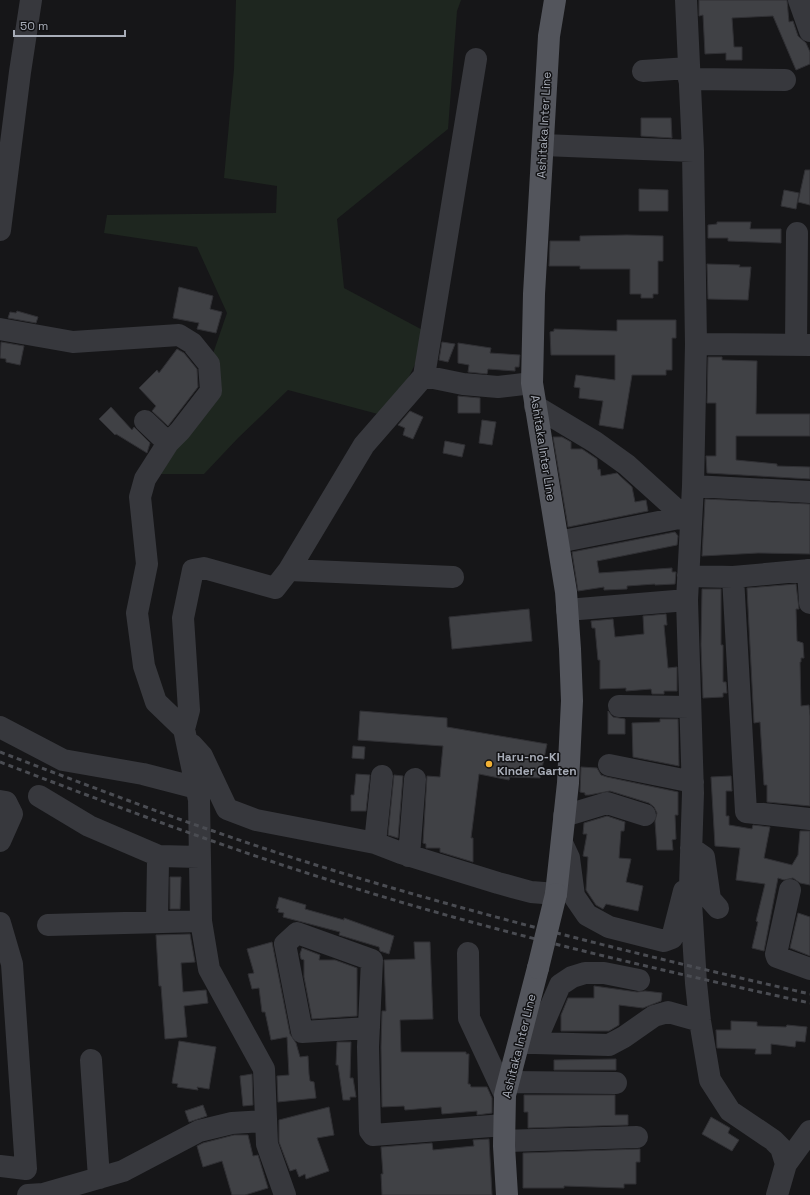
<svg xmlns="http://www.w3.org/2000/svg" width="810" height="1195" font-family="'Space Grotesk',sans-serif">
<style>
.green{fill:#1e261f}
.building{fill:#404145;stroke:#303034}
.lines{fill:none;stroke-linecap:round;stroke-linejoin:round}
.minor{stroke:#37383d;stroke-width:22}
.major{stroke:#53555c;stroke-width:22}
.rail{stroke:#4a4c52;stroke-width:3;stroke-dasharray:5 4;stroke-linecap:butt}
.major-bridge{stroke:#53555c;stroke-width:22}
.poi-dot{fill:#f2b134;stroke:#111113;stroke-width:1.5}
.labels{text-anchor:middle;stroke-width:3;stroke-linejoin:round;paint-order:stroke}
.street-label{font-size:12px;fill:#a8adb8;stroke:#111113}
.poi-label{font-size:12px;font-weight:bold;fill:#a8adb8;stroke:#111113;text-anchor:start}
</style>
<rect width="100%" height="100%" fill="#161618"/>
<path class="green" d="M236,0H461L457,11L448,129L337,219L344,288L430,334L389,417L288,390L238,438L204,474H155L184,438L227,313L197,247L104,233L107,215L276,213L277,186L224,178L234,69Z"/>
<path class="building" d="M699,0H787L789,22L793,21L798,36L806,43L810,52V64L796,70L773,16L732,18L734,47H742V60H726V53L705,54L703,15L699,16Z
M641,118H671L672,138L641,136Z
M805,170H810V205L798,202Z
M639,189L668,190V211H639Z
M784,190L799,193L796,209L781,206Z
M717,222H751L750,229H781V243L728,241V238H708V225L717,224Z
M627,235L663,236V261H658V294H653V298H641V294H630V269H580V266H549L550,241H580V236Z
M707,264L740,265L739,267H751L748,300L708,299Z
M179,287L213,296L210,309L222,312L216,333L197,329L199,323L173,318Z
M17,311L38,317L36,323L8,318L10,312L16,313Z
M617,320H676V338H672V370H666V375H632L623,429L599,425L603,401L579,398L580,388L574,387L576,375L615,380V355H551L550,332L554,331V329L617,331Z
M1,342L24,346L20,365L6,362V359L0,358Z
M442,342L455,344L448,362L439,360Z
M458,343L491,348L490,353L520,355L519,367H515V371L488,369L487,374L468,372L469,365L458,363Z
M177,349L184,353L197,369L198,387L168,426L152,411L156,406L139,388L157,370L159,373Z
M708,357H722V360L757,361L756,414H810V436H736V460L777,464V466L810,467V479L707,473L706,456H716V403H707Z
M458,396L480,398V413H458Z
M111,407L132,430L134,427L150,443L147,453L116,434L115,435L99,419Z
M410,411L423,417L413,439L403,435L405,428L398,425Z
M482,420L496,422L492,445L479,443Z
M553,437H562L571,442V449H582L597,459L598,470L600,469L601,476L617,473L619,475L632,487L635,502L646,500L648,511L568,527Z
M445,441L465,445L462,457L443,453Z
M705,499L810,504V554L758,553L702,556Z
M675,532L678,536L677,545L597,561L599,573L672,568V572H676L675,584L655,585V584L627,586V589L604,590V587L578,591L572,552Z
M796,584L799,609H796L797,641L803,643L804,658H801V662H800L801,706L809,705L810,716V806L767,802V785H764L760,722L754,723L747,588Z
M702,589H721V645H723V682H726L727,693H723V697L703,698L701,645Z
M529,609L532,641L452,649L449,617Z
M666,614L667,625H664L668,668L677,667V691H664V694H652L651,689L626,691V688L600,689V660H598L595,628H592L591,621L613,619L615,637L644,634L643,616Z
M360,711L447,718V727L547,744L540,778L510,777L509,780L479,774L471,838H473V862L440,852V848H426V844L423,843L427,776L440,777L443,746L358,740Z
M608,711L613,717L625,719V734H608Z
M660,719H678L679,766L633,757L632,723L660,722Z
M353,746L365,747L364,759L352,758Z
M581,767L597,768L601,775L607,777L678,792V815H675L676,839L672,840L673,850H657L655,821L657,813L654,807L649,803L610,791L589,795H585V793L580,792Z
M356,774L370,775L366,811H351V795H354Z
M394,775L403,776L398,838L388,835Z
M731,776L732,791H726V816H729V825L752,829L753,825L770,827L764,858L792,865L798,855L800,831H810V885L800,883L793,878L784,880L778,878L764,951L752,948L758,922L756,921L765,884L736,880L740,848L715,846L711,777Z
M607,816L625,822L624,831H621L619,858L631,859L626,882L643,886L638,911L606,904L603,909L596,905L586,890L588,857L583,856L587,834H583L584,823Z
M170,877H181L180,909H170Z
M279,897L306,905L305,909L344,920V918L394,936L389,954L380,951L379,947L339,935L340,932L283,917L284,913L278,912L279,909L276,908Z
M798,913L810,917V956L790,948Z
M190,934L195,962L181,963L183,992L206,990L208,1003L184,1006L187,1037L165,1039L161,986H159L156,935Z
M272,942L290,1034L296,1043L300,1057L308,1056L309,1074L310,1081L314,1082L316,1098L278,1102L277,1076L289,1075L287,1037L271,1040L265,1012H262L259,988L252,989L248,974L254,973L247,949Z
M414,942H430L433,1019L400,1020L401,1052H466V1054H469L468,1084H470L471,1087H487L492,1098V1113L477,1115V1111L442,1114L441,1107L405,1110L404,1106L382,1107L381,1047L382,1011H386L384,960L415,959Z
M302,948L320,955L319,960H335L357,968V1016L312,1019L304,977V960L301,959L300,954Z
M594,986L637,992L645,991L662,993L661,1001L643,1008L619,1005V1025L609,1031H561V1015L568,998H594Z
M731,1021L757,1022V1026L786,1027L787,1025L807,1027L805,1042L796,1041L795,1047L771,1044V1054H755L756,1049L717,1048L716,1030H731Z
M179,1041L216,1047L209,1089L197,1087L198,1090L177,1087L178,1084L172,1083Z
M337,1042H351L350,1078H353L356,1097H350V1100H343L338,1065H336Z
M616,1059V1070H554V1060Z
M252,1074L253,1105L243,1106L240,1076Z
M524,1095H615V1115H628V1125L528,1128V1112H524Z
M203,1105L207,1116L189,1122L185,1111Z
M329,1107L334,1135L317,1138L329,1171L306,1179L305,1174L299,1177L296,1169L290,1171L279,1142V1120Z
M711,1117L730,1128L728,1133L739,1140L732,1151L702,1134Z
M234,1135H248L253,1156L258,1155L268,1188L245,1195H232L222,1161L203,1167L197,1146L203,1143Z
M489,1139L492,1195H382L381,1174H383L381,1147L432,1143L433,1150L474,1146L473,1140Z
M640,1149V1162H636V1184H624V1188L564,1186V1188H523V1153Z"/>
<g class="lines">
<path class="minor" d="M686,0L693,151L696,344L693,486L687,600L693,793L690,886L696,983L700,1021L710,1080L730,1111L773,1140L781,1148L786,1164L777,1195
M799,0L810,31
M643,71L689,68
M689,79L785,80
M543,145L693,151
M0,230L20,72L31,0
M0,329L73,342L179,335L192,343L209,364L211,391L180,431L168,443L145,479L140,497L147,564L137,613L144,666L156,702L184,729L199,800L201,921L209,969L264,1069L267,1144L285,1195
M696,344L810,345
M796,345L797,233
M424,376L463,384L498,387L532,383
M535,406L595,442L627,465L690,522
M145,421L168,443
M693,486L810,492
M558,542L684,517
M289,570L453,577
M808,570L810,603
M688,576L733,577L810,570
M733,577L746,812L810,819
M567,610L687,600
M619,706L690,707
M0,727L63,760L143,774L197,788
M184,729L189,710L183,618L193,570L204,568L275,588L289,570L364,445L424,376L476,59
M192,745L202,756L227,809L256,820L375,843L401,853L498,883L531,892L556,894
M609,765L693,782
M39,796L89,826L159,856L200,857
M0,801L6,802L12,814L0,841
M564,816L607,803L645,815
M375,843L382,776
M562,843L569,858L574,896L587,915L609,927L664,941L672,938L684,891
M691,848L704,857L710,899L718,908
M409,856L415,779
M790,890L776,954L777,957L810,969
M157,921L158,861
M0,923L12,964L26,1169L0,1166
M48,925L201,921
M468,953L469,1018L505,1095
M369,1028L302,1032L285,944L297,933L372,960L368,1047L370,1131L373,1135L504,1125
M522,1043H535L560,985L572,977L585,973H604L639,980
M535,1043L609,1045L624,1037L654,1016L668,1012L700,1021
M91,1060L99,1178
M509,1082L616,1083
M504,1141L637,1137
M786,1164L810,1131
M28,1195L43,1194L123,1171L199,1131L232,1123L265,1121"/>
<path class="major" d="M555,0L549,36L534,294L532,383L566,592L570,649L572,701L568,783L556,894
M507,1195L504,1146L505,1095L538,968"/>
<path class="rail" d="M0,752C99,790 199,828 300,860C468,913 639,955 810,994
M0,762C110,804 220,846 332,881C489,931 650,968 810,1003"/>
<path class="major-bridge" d="M538,968L556,894"/>
</g>
<circle class="poi-dot" cx="489" cy="764" r="4"/>
<g class="labels">
<g class="street-label">
<text transform="translate(544 125) rotate(-87)" y="4">Ashitaka Inter Line</text>
<text transform="translate(543 448) rotate(81)" y="4">Ashitaka Inter Line</text>
<text transform="translate(519 1046) rotate(-76)" y="4">Ashitaka Inter Line</text>
</g>
<g class="poi-label">
<text x="497" y="761">Haru-no-Ki<tspan x="497" dy="14">Kinder Garten</tspan></text>
</g>
</g>
<path d="M14 30v6h111v-6" fill="none" stroke="#a8adb8" stroke-width="2"/>
<text x="20" y="30" font-size="12" fill="#a8adb8" stroke="#111113" stroke-width="3" paint-order="stroke">50 m</text>
</svg>
